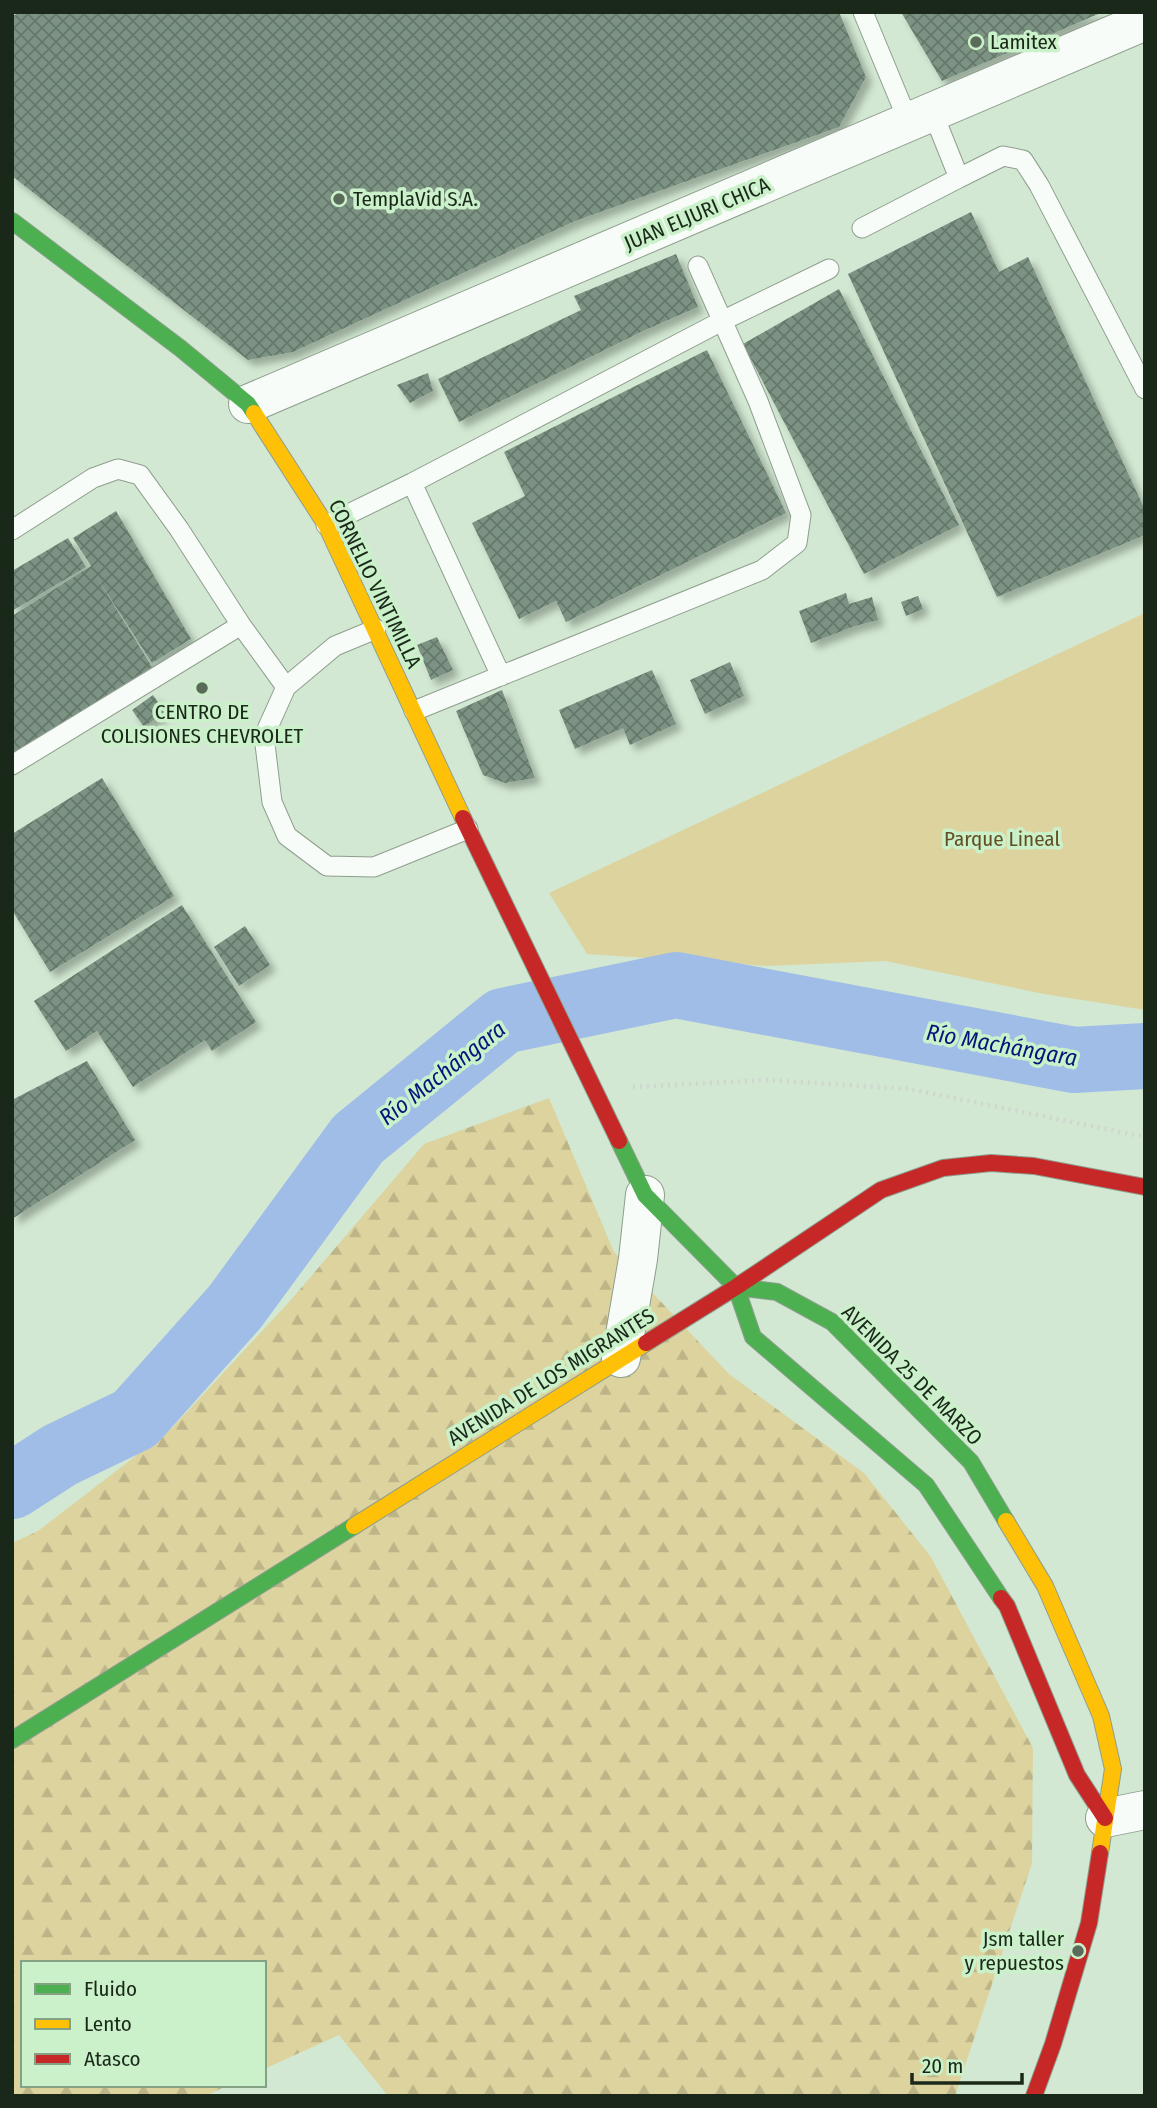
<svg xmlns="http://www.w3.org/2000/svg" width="1157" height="2108" font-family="'Fira Sans Condensed',sans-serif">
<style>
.forest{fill:url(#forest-firs)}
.green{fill:#ddd39f}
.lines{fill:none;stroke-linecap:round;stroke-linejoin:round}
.river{stroke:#a0bde8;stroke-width:66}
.building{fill:url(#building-cross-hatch);filter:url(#shadow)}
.lane-casing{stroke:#8e9e8e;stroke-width:21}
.street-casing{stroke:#8e9e8e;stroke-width:40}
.fast-casing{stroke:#8e9e8e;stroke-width:18}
.slow-casing{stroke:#8e9e8e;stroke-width:18}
.jam-casing{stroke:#8e9e8e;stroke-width:18}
.path{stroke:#cfd5cf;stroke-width:4.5;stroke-dasharray:2 5;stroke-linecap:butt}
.lane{stroke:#f8fcf8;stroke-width:19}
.street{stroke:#f8fcf8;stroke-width:38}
.fast{stroke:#4caf50;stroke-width:16}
.slow{stroke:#ffc107;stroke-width:16}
.jam{stroke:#c62828;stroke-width:16}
.poi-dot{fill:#5a6b5a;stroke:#caf1c9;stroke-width:2.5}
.labels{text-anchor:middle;stroke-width:7;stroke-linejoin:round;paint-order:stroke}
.poi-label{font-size:21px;fill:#1a281a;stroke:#caf1c9;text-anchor:start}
.street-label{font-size:21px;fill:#1a281a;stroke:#caf1c9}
.park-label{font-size:21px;fill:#644f23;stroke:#caf1c9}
.water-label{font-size:23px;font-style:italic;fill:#02177c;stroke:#caf1c9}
</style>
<defs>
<pattern id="forest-firs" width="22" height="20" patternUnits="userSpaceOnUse" patternTransform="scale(1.75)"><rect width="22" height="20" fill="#ddd39f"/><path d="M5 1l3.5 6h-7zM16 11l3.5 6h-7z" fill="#bdb588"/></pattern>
<pattern id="building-cross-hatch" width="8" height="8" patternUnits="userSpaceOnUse" patternTransform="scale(1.75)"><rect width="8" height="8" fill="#7c9384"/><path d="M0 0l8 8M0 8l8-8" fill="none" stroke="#65786b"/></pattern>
<filter id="shadow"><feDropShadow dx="6" dy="6" stdDeviation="3.5" flood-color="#0004"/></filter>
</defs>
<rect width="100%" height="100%" fill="#d2e8d2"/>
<path class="forest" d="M549,1098L614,1252L729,1374L864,1473L931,1557L1033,1748L1032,1863L955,2096H388L339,2035L264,2069V1963H23V2085H228L206,2096H12V1543L38,1531L172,1428L290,1301L424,1144Z"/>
<path class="green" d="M1145,613V1010L1044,994L885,961L768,966L587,954L549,893Z"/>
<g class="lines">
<path class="river" d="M12,1486L60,1455L135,1419L235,1307L358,1139L503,1021L676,985L1074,1060L1145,1056"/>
</g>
<path class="building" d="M19,12H839L866,77L839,127L575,221L293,352L248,360L12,176V17Z
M901,12H1103L942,81Z
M971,212L999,272L1028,257L1145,510V535L997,597L848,274Z
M676,254L698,307L643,331L459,422L438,379L581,310L574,296Z
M839,289L959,525L864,574L743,344Z
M707,350L786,513L566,622L556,601L519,619L472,523L525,496L504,452Z
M428,373L433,391L410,403L397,385Z
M116,511L191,639L152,663L94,573L152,667L12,754V616L91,566L73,538Z
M68,538L86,567L12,611V571Z
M846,593L849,604L872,597L878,620L855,626L811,643L799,611Z
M918,596L923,609L906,616L901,602Z
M437,637L453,670L431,680L417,645Z
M730,662L744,696L705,714L690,680Z
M652,670L676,724L630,745L623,728L575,749L559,710Z
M502,690L535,778L505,783L483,775L456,711Z
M153,695L165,712L144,727L132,710Z
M102,778L174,896L50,972L12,910V834Z
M182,905L256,1022L212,1051L205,1040L133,1087L97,1031L66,1051L34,1001Z
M245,926L270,965L239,986L214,947Z
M87,1061L135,1140L12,1219V1100Z"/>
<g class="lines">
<defs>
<path id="lane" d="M863,12L909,123
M959,178L1003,156L1023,160L1039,185L1145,389
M862,228L959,178L933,113
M412,483L501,676
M326,525L412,483L722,321L829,269
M12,530L93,478L118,469L140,475L179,529L241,625L286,687
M376,629L335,646L286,687L264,736L272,802L287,836L327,866L374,867L468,829
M414,711L762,570L797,543L801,515L758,401L698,266
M12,765L241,625"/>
<path id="street" d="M248,404L1145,21
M621,1358L638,1259L645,1195
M1105,1818L1145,1810"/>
<path id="fast" d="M12,221L180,348L248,404L254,413
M619,1141L645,1195L736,1287L753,1337L926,1485L1001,1598
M736,1287L777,1292L832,1322L971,1462L1006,1521
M12,1740L354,1526"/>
<path id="slow" d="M254,413L326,525L463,818
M1006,1521L1045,1586L1101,1716L1113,1769L1100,1853
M354,1526L646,1343"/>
<path id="jam" d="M463,818L619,1141
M646,1343L736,1287L881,1190L943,1168L991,1163L1034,1166L1145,1187
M1001,1598L1007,1606L1077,1775L1105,1818
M1034,2096L1053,2044L1089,1923L1100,1853"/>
</defs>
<use href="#lane" class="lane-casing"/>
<use href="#street" class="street-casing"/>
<use href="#fast" class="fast-casing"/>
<use href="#slow" class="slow-casing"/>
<use href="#jam" class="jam-casing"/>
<path class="path" d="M633,1087L766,1080L910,1089L1145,1137"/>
<use href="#lane" class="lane"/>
<use href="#street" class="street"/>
<use href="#fast" class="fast"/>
<use href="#slow" class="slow"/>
<use href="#jam" class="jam"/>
</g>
<g class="poi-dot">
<circle cx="976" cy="42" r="7"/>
<circle cx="339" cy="199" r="7"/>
<circle cx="202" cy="688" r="7"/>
<circle cx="1078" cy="1951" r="7"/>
</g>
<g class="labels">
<g class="poi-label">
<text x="990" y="49">Lamitex</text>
<text x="353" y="206">TemplaVid S.A.</text>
<text x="202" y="719" text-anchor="middle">CENTRO DE<tspan x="202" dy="24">COLISIONES CHEVROLET</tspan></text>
<text x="1064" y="1946" text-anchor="end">Jsm taller<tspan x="1064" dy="24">y repuestos</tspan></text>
</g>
<g class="street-label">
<text transform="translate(697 214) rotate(-23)" y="7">JUAN ELJURI CHICA</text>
<text transform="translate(375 584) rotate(64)" y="7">CORNELIO VINTIMILLA</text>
<text transform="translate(912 1375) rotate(45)" y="7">AVENIDA 25 DE MARZO</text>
<text transform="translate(551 1377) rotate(-32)" y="7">AVENIDA DE LOS MIGRANTES</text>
</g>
<g class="park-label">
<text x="1002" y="846">Parque Lineal</text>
</g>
<g class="water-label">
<text transform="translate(1002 1045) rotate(10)" y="8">Río Machángara</text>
<text transform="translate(442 1073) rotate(-38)" y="8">Río Machángara</text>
</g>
</g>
<rect width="1157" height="2108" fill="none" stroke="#1a281a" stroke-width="28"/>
<rect x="21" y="1961" width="245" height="126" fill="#caf1c9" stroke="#84a183" stroke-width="2"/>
<rect x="35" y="1984" width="35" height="10" fill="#4caf50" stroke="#84a183" stroke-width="2"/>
<text x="84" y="1996" font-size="21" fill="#1a281a">Fluido</text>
<rect x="35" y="2019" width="35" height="10" fill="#ffc107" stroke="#84a183" stroke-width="2"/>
<text x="84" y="2031" font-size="21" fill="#1a281a">Lento</text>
<rect x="35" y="2054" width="35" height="10" fill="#c62828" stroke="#84a183" stroke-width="2"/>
<text x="84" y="2066" font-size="21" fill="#1a281a">Atasco</text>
<path d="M912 2073v10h110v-10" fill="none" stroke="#1a281a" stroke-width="3.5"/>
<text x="922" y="2073" font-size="21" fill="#1a281a" stroke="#caf1c9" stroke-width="5" paint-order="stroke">20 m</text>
</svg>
